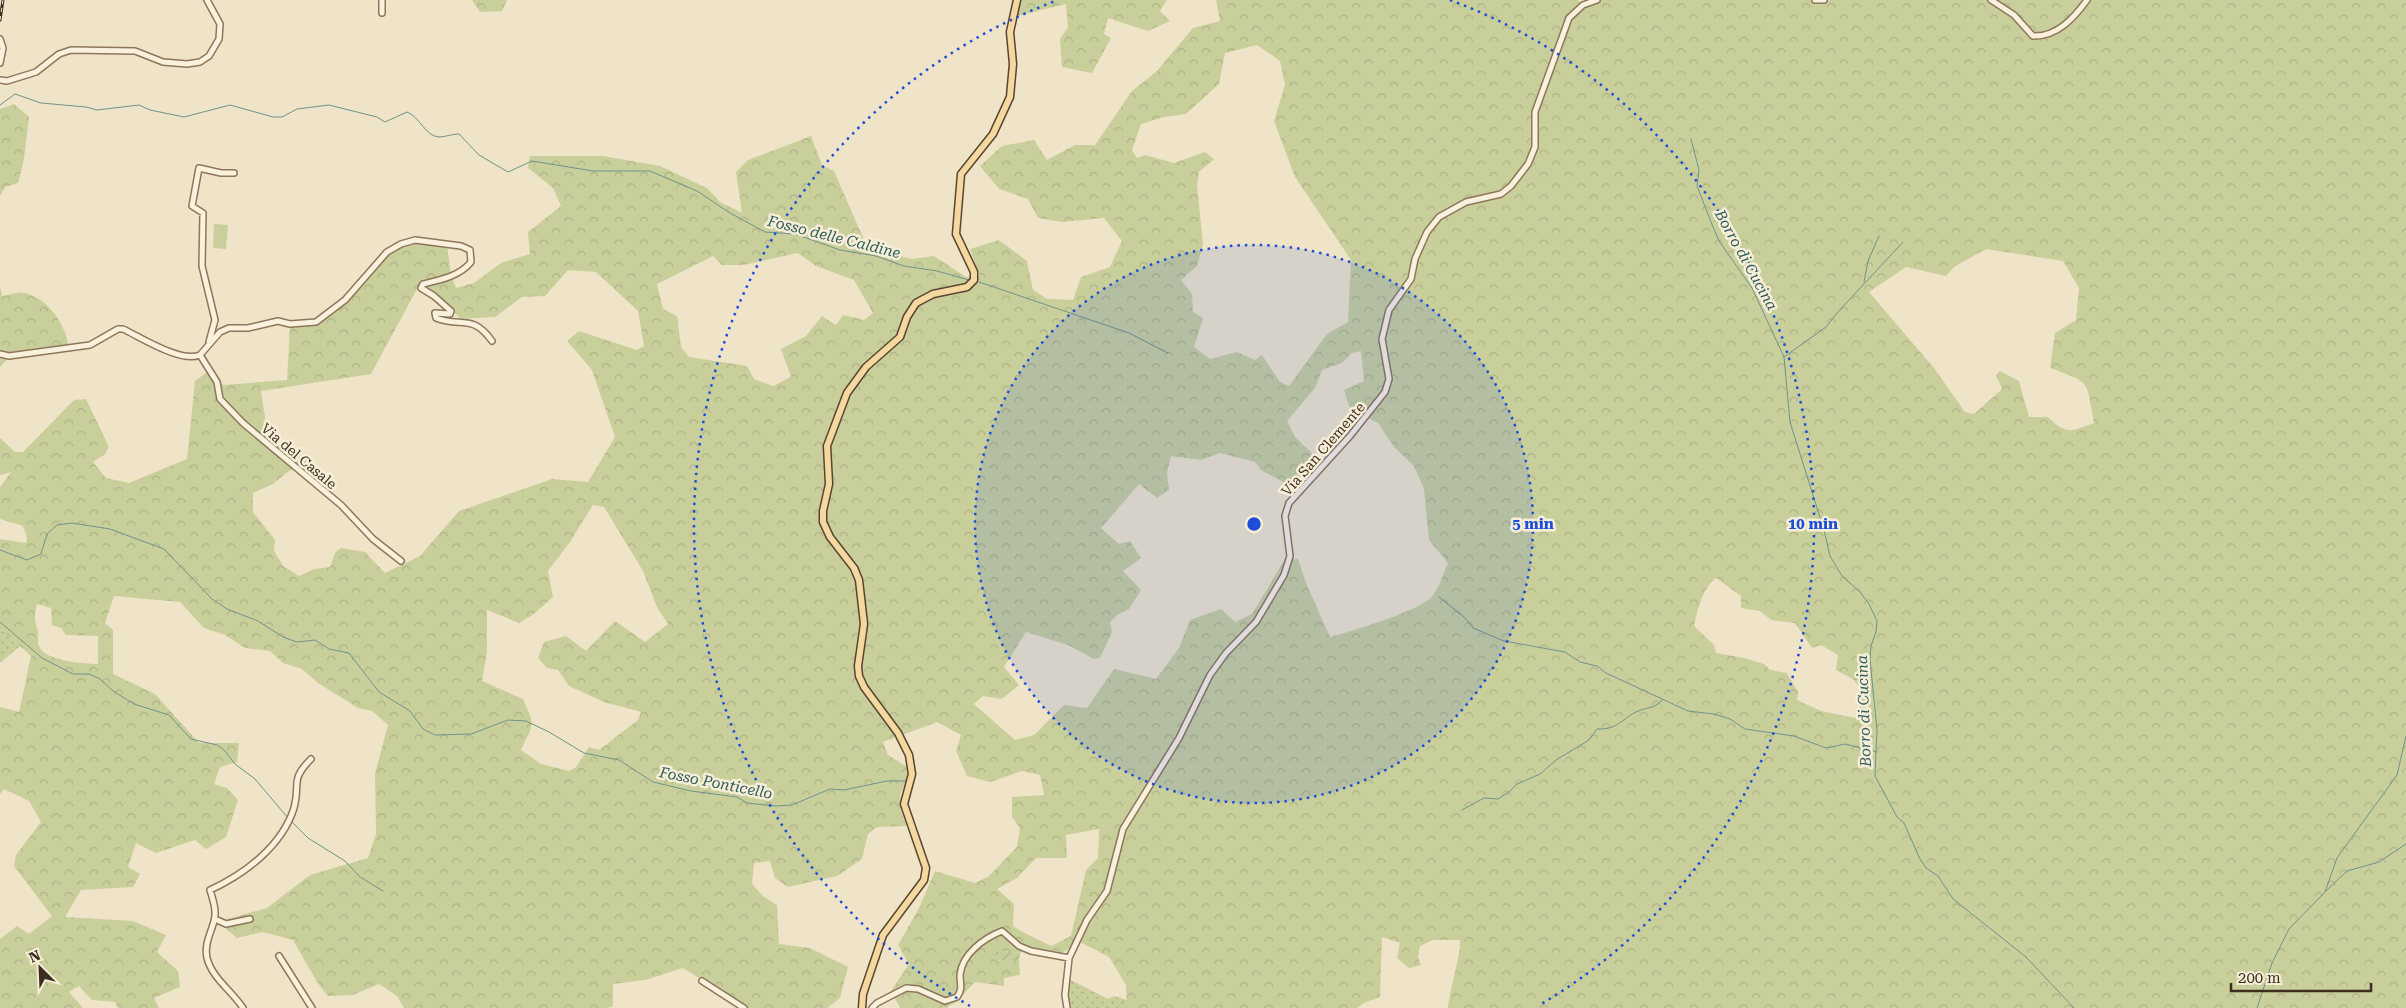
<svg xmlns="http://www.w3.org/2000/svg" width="2406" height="1008" font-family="'Roboto Serif',serif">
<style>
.grass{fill:url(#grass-dots)}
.forest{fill:url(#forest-crowns);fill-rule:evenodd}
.garden{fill:url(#garden-furrows)}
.pitch{fill:#c9cf9b}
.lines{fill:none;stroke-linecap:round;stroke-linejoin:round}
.stream{stroke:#6f938a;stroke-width:1}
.minor-casing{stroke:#8d765c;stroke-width:8}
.major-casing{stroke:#5b4430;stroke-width:9}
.minor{stroke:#faf1dc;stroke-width:5}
.major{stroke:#f3d9a0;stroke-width:6}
.rail-casing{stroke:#3d2e20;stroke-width:3}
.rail{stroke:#f7eed8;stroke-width:1;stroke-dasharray:4;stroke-linecap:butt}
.ring{fill:none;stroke:#1d4ed8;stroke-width:2.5;stroke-dasharray:2.5 5}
.labels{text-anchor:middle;stroke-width:5;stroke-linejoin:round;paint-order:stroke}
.street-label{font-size:14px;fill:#3d2e20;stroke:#f7eed8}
.water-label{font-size:15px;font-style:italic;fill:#2f5d5a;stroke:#f7eed8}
.centre{fill:#1d4ed8;stroke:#f7eed8;stroke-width:2.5}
.ring-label{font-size:15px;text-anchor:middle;font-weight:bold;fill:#1d4ed8;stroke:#f7eed8;stroke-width:5;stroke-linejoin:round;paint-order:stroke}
</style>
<defs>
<pattern id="grass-dots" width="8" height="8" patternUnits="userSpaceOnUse" patternTransform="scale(1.25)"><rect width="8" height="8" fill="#c9cf9b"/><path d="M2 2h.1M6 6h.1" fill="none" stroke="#aeb285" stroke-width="1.8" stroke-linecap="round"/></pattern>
<pattern id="forest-crowns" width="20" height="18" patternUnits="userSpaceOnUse" patternTransform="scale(1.25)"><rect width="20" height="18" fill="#c9cf9b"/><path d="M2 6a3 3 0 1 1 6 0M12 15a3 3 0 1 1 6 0" fill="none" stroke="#aeb285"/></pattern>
<pattern id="garden-furrows" width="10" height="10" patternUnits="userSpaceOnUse" patternTransform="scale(1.25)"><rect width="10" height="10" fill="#c9cf9b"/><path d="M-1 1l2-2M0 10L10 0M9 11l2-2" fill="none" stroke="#aeb285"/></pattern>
</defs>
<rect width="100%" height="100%" fill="#f0e4c8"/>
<path class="grass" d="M0,628L20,646L0,663Z
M1069,979L1108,999L1114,996L1127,1000V1008H1070L1068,998Z"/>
<path class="forest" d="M472,0H507L502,11L480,12Z
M1021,0H1167L1160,11L1170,21L1148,31L1108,18L1104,34L1111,38L1092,73L1062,67L1060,39L1068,27L1066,4L1017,16Z
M1216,0H1578L1580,3L1588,0H2406V1008H1448C1449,993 1462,949 1460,940H1433L1420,946L1418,957L1421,965L1409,968L1397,958L1400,943L1382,937L1380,997L1364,1003L1357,1008H1127L1126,985L1109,957L1080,942L1062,953L1030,949L1020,953L995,951L994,960L1019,962L1020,975L1004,978V986L975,982L956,1002L946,1008H900L891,991L909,964L898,945L919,908L935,871L975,883L988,877L1017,847L1020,828L1012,817V797L1044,795L1040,775L1022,771L990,782L967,776L956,751L961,735L937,722L883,742L888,755L906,766C911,780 901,785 900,798C899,808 903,817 907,826L877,827L868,834L862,859L837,876L788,887L775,878L770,861L754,863L752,884L764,897L777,905L779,944L810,948L848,967L840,998L827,1008H747L683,968L645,980L613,984V1006L608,1008H404L397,996L379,984L353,995L328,996L317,982L293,940L263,932L237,938L225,928L224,920L267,908L310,875L368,858L376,834L375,774L388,725L372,711L358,708L318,683L302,669L283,663L270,651L245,648L225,635L204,628L180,602L114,596L105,623L113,630V674L155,694L199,743H239L237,762L220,767L214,784L227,788L238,800L226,837L206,849L195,840L156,853L136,843L128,867L140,874L133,887L81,890L65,917L133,921L166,935L157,952L178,971L180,987L154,998L159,1008H118L115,1002L92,1000L79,986L69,992L83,1008H0V939L17,926L29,934L52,916L14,866L16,855L41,822L29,801L4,789L0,794V707L19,712L31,656L0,628V539L26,543L27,538L23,526L0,519V487L11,472L0,475V438L15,452H23L74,400L86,399L109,447L105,454L93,462L106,478L129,483L187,459L195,381L211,369L223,385L287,380L290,324L316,322L345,300L387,252L415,240L447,245L451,275L456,288L474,283L501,263L530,254L528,232L561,206L553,188L528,168L530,156H603L660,166L707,188L720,202L742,213L736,172L748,160L811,136L822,165L834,171L867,247L911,259L934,256L966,277L980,276L970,249L999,240L1027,261L1033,290L1047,299L1073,300L1081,277L1110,267L1122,241L1104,218L1062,222L1038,218L1028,199L999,189L980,166L1002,146L1034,140L1047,160L1075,145H1095L1132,91L1156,72L1193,28L1220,21ZM1257,45L1280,61L1285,85L1274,121L1295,177L1351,260L1348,322L1327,334L1289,386L1279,381L1262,355L1255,360L1237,352L1210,359L1194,347L1203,318L1193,312L1192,294L1181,280L1197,266L1203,244L1197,185L1199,172L1214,159L1205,152L1174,163L1145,155L1137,158L1132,150L1141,124L1164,117L1186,114L1219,84L1225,53ZM1986,249L2063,261L2079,288L2076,320L2055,333L2050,368C2092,383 2086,380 2094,423C2071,431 2067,436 2048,417H2029L2019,381L2000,371L1996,375L2002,389L1974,414L1965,412L1934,368L1869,292L1906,267L1946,276L1954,267ZM798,253L816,266L854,280L873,313L864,320L843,315L836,325L822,316L806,336L781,349L791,377L773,386L754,379L747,366L689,357L681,347L677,316L663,309L657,284L713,256L722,265H743ZM568,270L596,272L638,311L644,346L637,350L579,331L567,341L592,370L615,437L588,482L552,479L459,511L420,556L385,573L365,552L341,548L335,553L330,567L314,569L299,576L283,566L274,551L275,540L253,512V493L273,484L289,471L295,469L306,475L314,469L308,458L263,438V433L267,430L261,391L371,374L418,287L430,290L461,319L495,317L522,297L545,296ZM1361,351L1364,381L1344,390L1350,408L1378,423L1394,447L1414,466L1424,489L1429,540L1448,563C1443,574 1440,586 1433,595C1424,610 1349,632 1330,637L1306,583L1298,559H1285L1252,614L1235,622L1221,609L1190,620L1179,648L1156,679L1114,669L1087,708L1064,705L1034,735L1015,740L974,704L983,696L1002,699L1019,685L1004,667L1026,632L1068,645L1094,659L1100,658L1112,632L1110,622L1117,615L1129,609L1141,590L1123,571L1141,558L1130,541L1119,544L1101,528L1139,484L1157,498L1169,490L1167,473L1171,456L1201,460L1220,453L1255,462L1261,470L1298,490L1319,460L1295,437L1287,421L1315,388L1322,370L1342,363L1352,353ZM593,505L604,507L643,571L657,607L668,624L645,642L615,621L586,651L566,636L544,642L538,658L547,668L558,670L569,686L604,702L641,712L638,720L599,750L589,747L576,767L569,771L541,764L521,750C533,724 536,727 523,699L482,681L487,651V610L519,623L534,614L553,597L548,571L570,542ZM1716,578L1741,596V608L1760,611L1771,620L1795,623L1812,648L1821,645L1838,655L1836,670L1853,679L1863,692C1860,701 1861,710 1856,718L1821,711L1797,700L1798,692L1787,673L1770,670L1764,664L1744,658L1716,653L1714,645L1694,626C1698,609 1702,589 1716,578ZM37,604L51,608L52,625L61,628L66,635L98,636V664C85,664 44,661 39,646C37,642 39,635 38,631C34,620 34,615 37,604ZM1099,829L1098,858L1086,870L1071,936L1051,946C1038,939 1025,934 1013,926L1014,904L997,889L1017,878L1036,858H1067L1066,835Z
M14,104L29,117L24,159L18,183L5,187L0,196V109Z
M0,286L2,296C8,295 19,291 25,293C50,300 65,324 69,348L11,355L0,367Z"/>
<path class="garden" d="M995,951L1020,953L1019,962L994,960Z"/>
<path class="pitch" d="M214,224L228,225L226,249L213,248Z"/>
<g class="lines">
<path class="stream" d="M0,105L15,94L41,103L86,107L97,110L139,105L150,110L184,117L230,105L273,117H282L297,109L329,105L377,117L385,122L407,112C420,117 425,136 439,137C445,137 452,134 459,134L479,155L508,172L532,161L593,171H650L697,191L730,213L765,232L795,234L840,250L876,256L904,266L937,271L969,280
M1691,139L1699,170L1697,186L1713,227L1719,241L1752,288L1784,357L1790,422L1824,530L1830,556L1842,576L1860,592L1869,604L1877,621L1876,632L1871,646L1870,659L1877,730L1875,776L1897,817L1904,823L1920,859L1926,868L1938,876L1953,899L2026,957L2074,1008
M979,282L1129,333L1168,353
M1864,282L1868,261L1879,236
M1784,357L1826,327L1837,313L1903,242
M0,550L27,560L41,554L47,534L57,525L72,523L110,529L164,549L212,599L227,609L258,621L283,637L297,642L315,640L329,649L349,653L379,692L410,711L423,729L435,735L471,734L508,720L526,721L549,732L584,753L619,760L653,782L691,791L737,797L747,803L775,806L792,805L830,789L844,790L887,781H907
M1439,597L1464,617L1473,628L1504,641L1565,652L1580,662L1597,666L1606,673L1688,711L1714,714L1730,719L1745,729L1794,736L1826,748L1845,744L1877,752
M0,622L42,658L73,674H89L100,679L113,691L134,704L169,715L191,739L217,745L224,750L235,764L255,779L288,818
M1462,810L1484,798L1498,799L1509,792L1517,784L1540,774L1556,760L1589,740L1597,729C1620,730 1623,716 1641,710C1650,707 1655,708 1662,700
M291,821L308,838L345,861L360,877L383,891
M2326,891L2347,871L2379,862L2406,844
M2257,1008L2272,963L2289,929L2325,892L2337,858L2397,775L2406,736"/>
<defs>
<path id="minor" d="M382,0V13
M1815,0H1824
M1991,0L2014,15L2033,36C2057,37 2074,18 2087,0
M0,39L3,48L0,63
M0,80L7,81L36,72L59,54L71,50L135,51L163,62L187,64L200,62L209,56L219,39L220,24L207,0
M209,342L215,320L202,266L203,213L192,206L199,168L221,173H234
M0,354L9,356L90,345L118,329H123C142,338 181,363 200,355L220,332L229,328H248L278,321L290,324L316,322L345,300L387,252L401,244L415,240L461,246L470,250L471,262C460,276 440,280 423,284L421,288L434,296L451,311L450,314L435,313L436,318C461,328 472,313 492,341
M200,355L217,382L220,399L243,423L341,505L373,539L401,561
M215,919L226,924L250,919
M279,956L312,1008
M702,981L744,1008
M243,1008C232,991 212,978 207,958C204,944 211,933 214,921C217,911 213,900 210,890C245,874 282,846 294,808C301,784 289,781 311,759
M872,1008L877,1003L906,988L918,989L945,1001L957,997C963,989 960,984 960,975C962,954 984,938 1002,931L1019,946L1031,951L1069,958
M1067,1008L1065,995L1069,958L1087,920L1107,891L1123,829L1179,738L1210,675L1226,653L1256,622L1284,575L1290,556L1285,516L1289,503L1350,436L1385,392L1389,379L1382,339L1389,310L1411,279L1415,259L1427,232L1439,217L1466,202L1501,194L1511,186L1528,164L1535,147V112L1569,18L1583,5L1597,0"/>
<path id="major" d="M862,1008L863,994L883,935L924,880L926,868L904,804L912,774L909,755L898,733L864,687L859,676L858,666L864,624L859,580L854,568L830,537L823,522V511L829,484L827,446L847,393L866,367L900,337L907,317L916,303L933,294L967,287L974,280V272L956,234L961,174L993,134L1010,97L1013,64L1010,32L1017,0"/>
</defs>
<use href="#minor" class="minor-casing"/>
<use href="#major" class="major-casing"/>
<use href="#minor" class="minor"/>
<use href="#major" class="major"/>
<defs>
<path id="rail" d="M0,20L3,0"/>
</defs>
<use href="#rail" class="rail-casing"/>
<use href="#rail" class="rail"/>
</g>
<circle cx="1254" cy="524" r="279" fill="#1d4ed8" fill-opacity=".12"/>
<g class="ring">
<circle cx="1254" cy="524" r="279"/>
<path d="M970 1006A559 559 0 0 1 1058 0M1450 0A559 559 0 0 1 1538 1006"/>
</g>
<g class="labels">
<g class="street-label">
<text transform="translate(1323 449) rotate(-49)" y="5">Via San Clemente</text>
<text transform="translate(299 456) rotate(40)" y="5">Via del Casale</text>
</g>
<g class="water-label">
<text transform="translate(834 237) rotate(14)" y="5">Fosso delle Caldine</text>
<text transform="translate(1746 260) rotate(61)" y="5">Borro di Cucina</text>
<text transform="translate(1864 711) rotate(-92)" y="5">Borro di Cucina</text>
<text transform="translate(716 783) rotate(11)" y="5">Fosso Ponticello</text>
</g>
</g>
<circle cx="1254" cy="524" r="8" class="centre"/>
<g class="ring-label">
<text x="1533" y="529">5 min</text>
<text x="1813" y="529">10 min</text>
</g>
<g transform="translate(40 968) rotate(336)" stroke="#f7eed8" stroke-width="4" paint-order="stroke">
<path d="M0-4L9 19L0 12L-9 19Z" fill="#3d2e20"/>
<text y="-8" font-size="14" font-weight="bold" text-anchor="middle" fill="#3d2e20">N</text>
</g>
<path d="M2231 983v8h140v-8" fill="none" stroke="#3d2e20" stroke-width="2.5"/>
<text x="2238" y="983" font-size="15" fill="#3d2e20" stroke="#f7eed8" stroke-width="4" paint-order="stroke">200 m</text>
</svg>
